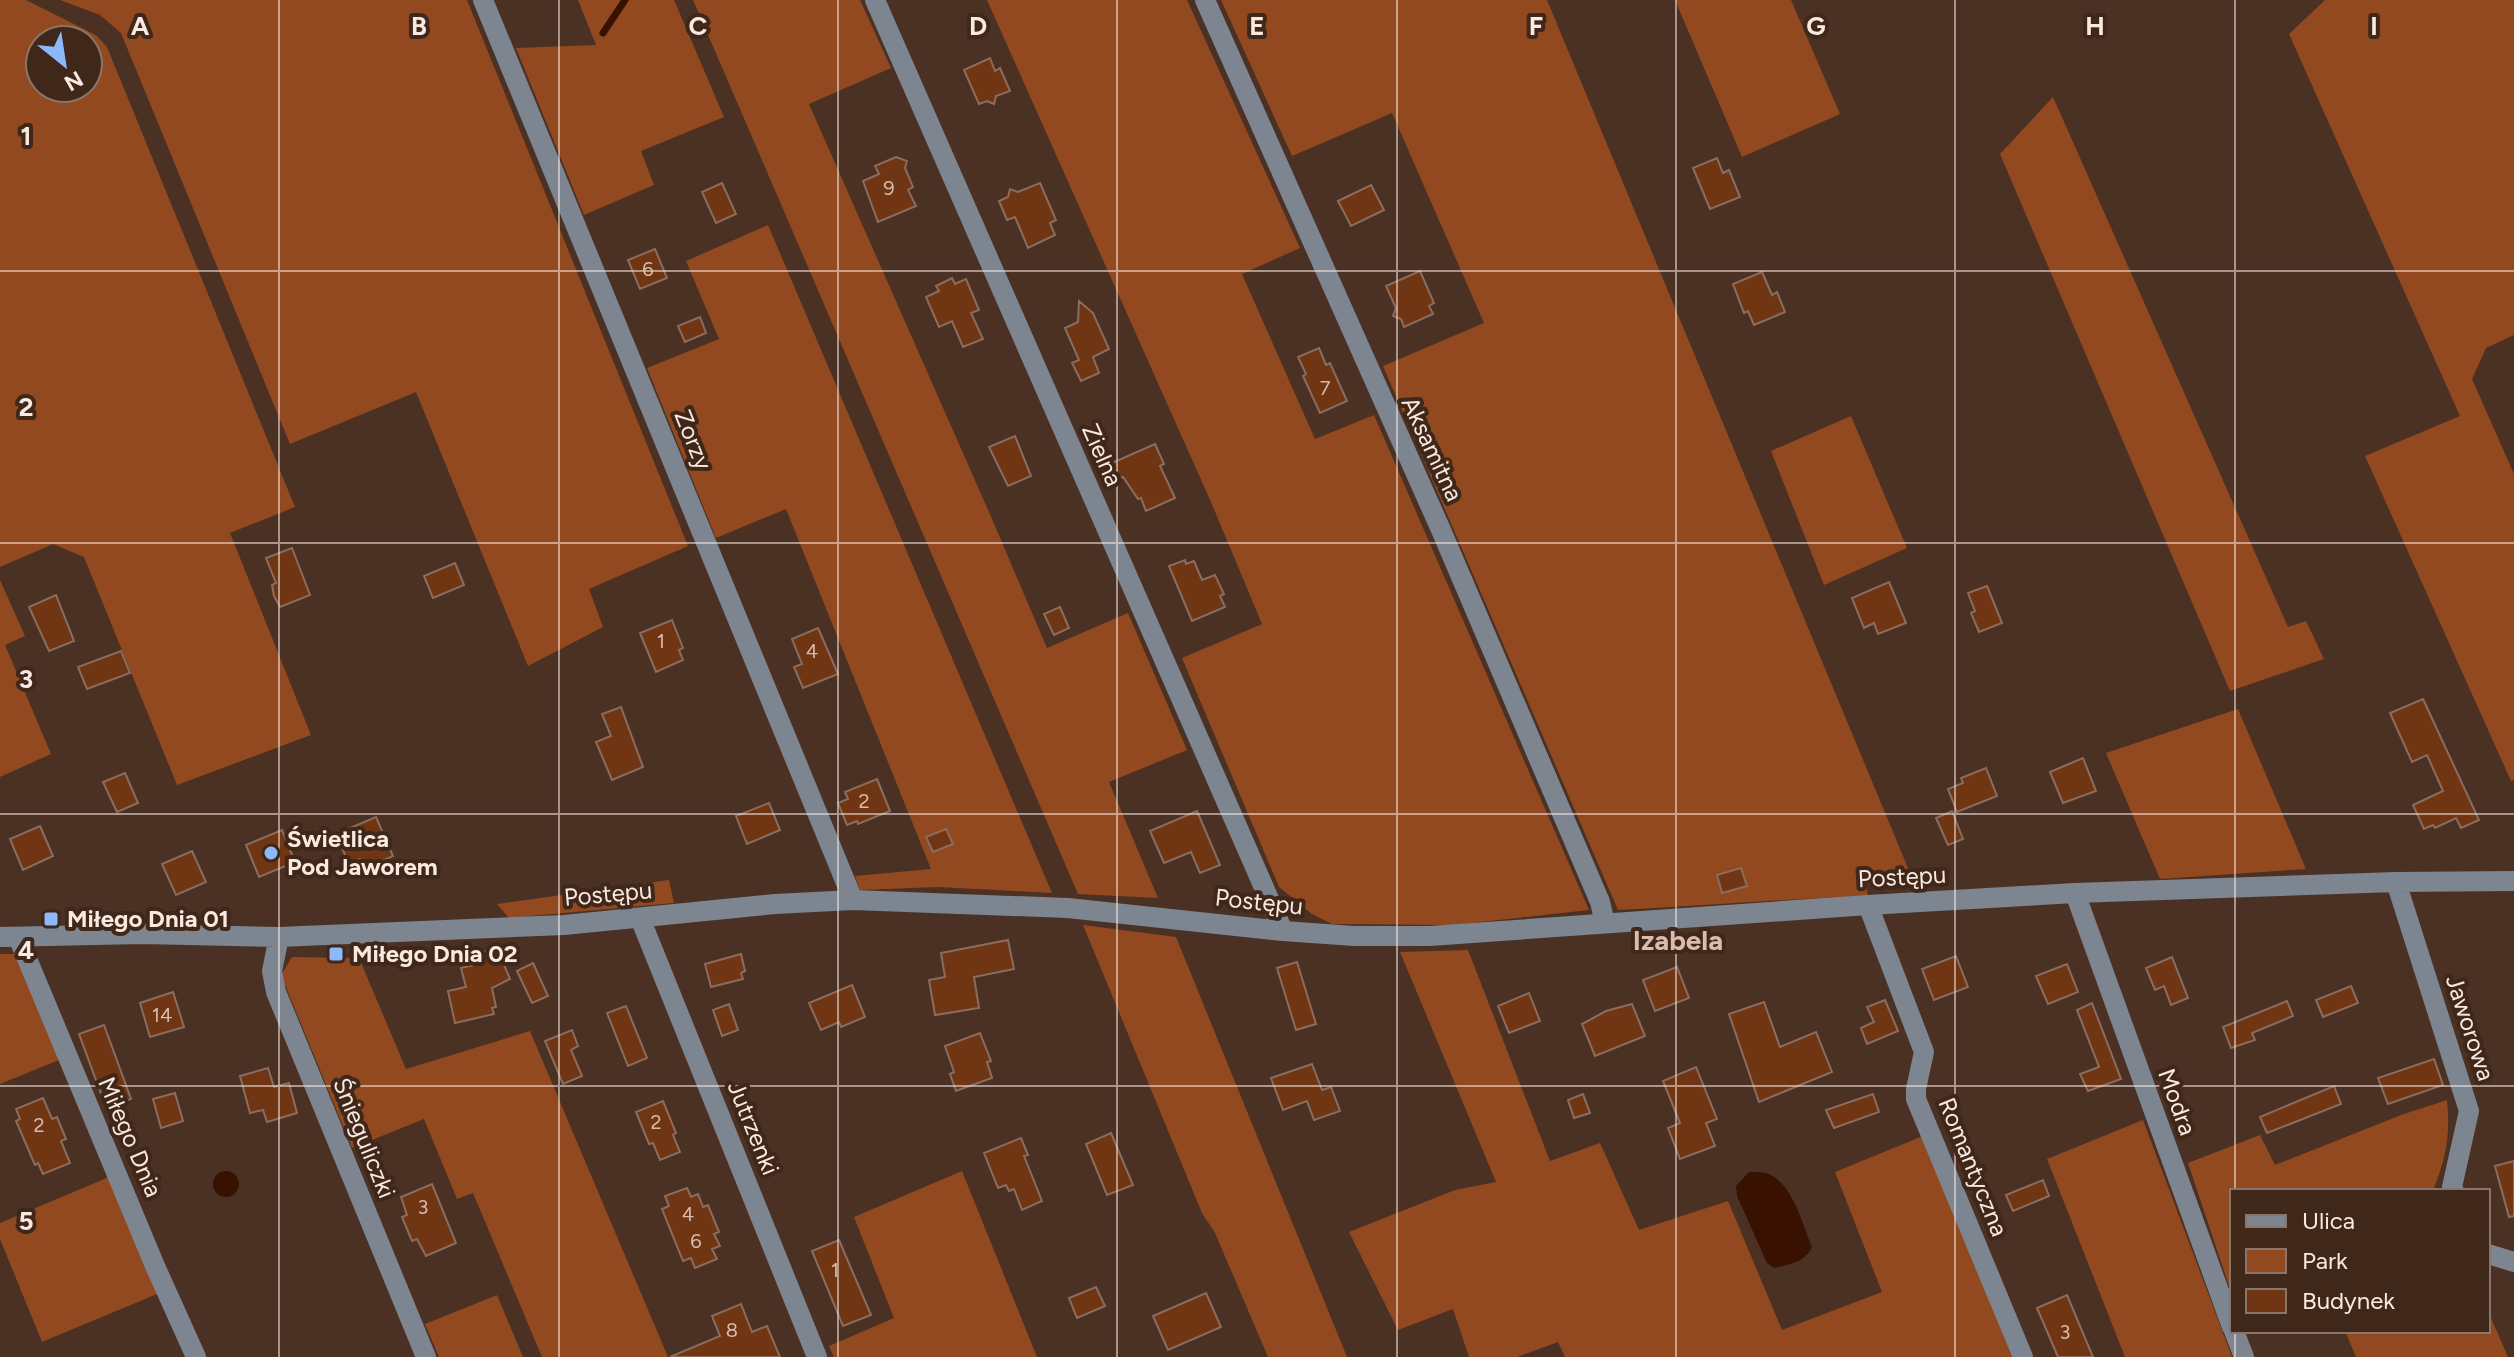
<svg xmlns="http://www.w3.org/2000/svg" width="2514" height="1357" font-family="Figtree,sans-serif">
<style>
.green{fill:#92491f;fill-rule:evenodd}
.water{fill:#391100}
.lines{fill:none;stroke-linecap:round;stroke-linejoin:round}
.stream{stroke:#391100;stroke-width:7}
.building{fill:#703513;stroke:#8a6d5f;stroke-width:2}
.minor{stroke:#7d8590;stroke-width:20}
.grid{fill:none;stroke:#fae9e1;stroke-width:2;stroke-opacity:0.55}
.poi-dot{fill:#8db9fc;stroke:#3f271a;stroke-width:3}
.labels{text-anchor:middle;stroke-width:8;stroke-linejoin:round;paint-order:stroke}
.number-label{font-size:20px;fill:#d8bcae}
.street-label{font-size:24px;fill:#fae9e1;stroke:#3f271a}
.poi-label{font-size:24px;font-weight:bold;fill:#fae9e1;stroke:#3f271a;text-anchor:start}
.quarter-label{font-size:28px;font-weight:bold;fill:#dbbbac;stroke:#3f271a}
.grid-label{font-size:26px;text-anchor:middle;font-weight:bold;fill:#fae9e1;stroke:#3f271a;stroke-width:8;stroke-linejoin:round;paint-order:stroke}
</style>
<rect width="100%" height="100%" fill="#4a3124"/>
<path class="green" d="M0,0H26L86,30L97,36L107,47L295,507L230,533L311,735L177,785L84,557L53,544L0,567ZM88,40V88H40V40Z
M60,0H467L688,546L589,589L603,627L528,666L416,392L290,444L121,33L100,15Z
M578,0H674L724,117L641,151L654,185L584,215L516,48L596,45Z
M693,0H860L891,68L809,104L989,512L1047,648L1128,613L1187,750L1109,782L1158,898L1078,894Z
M987,0H1187L1300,248L1242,274L1315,439L1374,415L1589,910L1454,925L1332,924L1312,914L1279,887L1182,658L1262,624L1211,502Z
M1221,0H1547L1908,868L1897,881L1866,885L1868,896C1784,899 1702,906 1618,910L1383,366L1484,323L1392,113L1292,156Z
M1675,0H1791L1840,114L1742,157Z
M2325,0H2514V335L2486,348L2472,379L2514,474V780L2511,781L2365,456L2460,416L2289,34Z
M2053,97L2288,627L2306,621L2324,659L2230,691L2000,154Z
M768,225L1052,893L938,887L860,890L855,876L931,869L786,509L716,538L647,368L719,339L686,261Z
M1851,416L1907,548L1824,585L1771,451Z
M0,580L25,636L5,645L51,754L0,777Z
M2238,709L2306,869L2160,879L2106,753Z
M669,880L674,903L509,918L497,904Z
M1083,925L1176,937L1347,1357H1268L1215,1233L1202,1213Z
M1468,950L1550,1161L1600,1143L1639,1230L1728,1201L1782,1330L1882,1292L1835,1172L1923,1136L2012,1357H1565L1558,1342L1517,1357H1469L1453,1309L1398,1330L1349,1232L1455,1190L1496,1182L1400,952Z
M0,954H17L59,1060L0,1084Z
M292,957L359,958L406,1069L530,1031L668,1357H542L473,1193L457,1199L424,1119L352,1148L281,975Z
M2447,1100C2450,1134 2447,1155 2434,1188L2435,1191H2232V1295L2188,1163L2260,1135L2275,1165L2401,1115Z
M2143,1120L2232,1357H2125L2047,1159Z
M962,1171L1037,1357H834L829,1346L894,1318L854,1217Z
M109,1177L157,1294L42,1342L0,1239V1223Z
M497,1295L523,1357H439L425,1324Z
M2488,1311L2508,1357H2356L2345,1331H2488Z"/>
<path class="water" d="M213 1184a13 13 0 1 1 26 0a13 13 0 1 1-26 0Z
M1749,1172C1755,1172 1763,1172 1769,1174C1794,1186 1802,1224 1812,1247C1804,1263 1790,1264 1774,1268L1767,1263L1737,1196L1736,1186Z"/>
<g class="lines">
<path class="stream" d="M603,33L625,0"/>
</g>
<path class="building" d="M990,58L995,71L1000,68L1010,91L996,96L994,104L987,101L979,104L964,70Z
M896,157L907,161L905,168L913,187L908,190L916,206L878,222L863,181L879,174L875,166Z
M1717,158L1723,173L1729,170L1740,197L1710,209L1693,168Z
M722,183L736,214L716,223L702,192Z
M1040,183L1056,220L1050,223L1055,235L1028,248L1015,217L1007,220L999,201L1008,197L1010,189L1018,192Z
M1371,185L1384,210L1351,226L1338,201Z
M655,249L667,278L640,289L628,260Z
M1420,271L1434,303L1429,306L1433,314L1404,327L1401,319L1393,316L1396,308L1386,286Z
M1762,272L1772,295L1777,292L1785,312L1754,325L1748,311L1744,313L1733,284Z
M952,278L955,284L966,279L979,310L971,313L983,339L963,347L952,321L939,327L926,297L939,291L936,286Z
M1079,301L1093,313L1109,349L1093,357L1099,373L1081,381L1072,363L1079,360L1065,328L1078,322Z
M700,317L706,333L685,342L678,326Z
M1319,348L1326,365L1330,363L1347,401L1320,413L1303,376L1306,374L1298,357Z
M1015,436L1031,476L1008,486L989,447Z
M1155,444L1164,464L1160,466L1175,498L1146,511L1141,498L1138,499L1123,477L1119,478L1112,463Z
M292,548L310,595L280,607L274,596L272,585L276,583L266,558Z
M1185,560L1186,564L1194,561L1202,580L1215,575L1224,594L1220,596L1225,607L1192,621L1169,566Z
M455,563L464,585L433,598L424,576Z
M1889,582L1906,623L1878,634L1874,623L1864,628L1852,598Z
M1987,586L2002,623L1979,632L1971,613L1975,611L1968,593Z
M56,595L74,641L49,651L29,607Z
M1060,607L1069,628L1054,635L1044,614Z
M672,620L683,648L679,650L683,660L656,672L640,633Z
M818,628L838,674L803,688L794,667L802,664L792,639Z
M121,651L130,673L87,689L78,667Z
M2423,699L2479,820L2461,828L2456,818L2435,828L2433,825L2424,829L2413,805L2443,791L2427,755L2412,762L2390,713Z
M621,707L643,767L612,780L596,742L611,736L602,714Z
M2083,758L2096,791L2063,803L2050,772Z
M1986,768L1997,796L1957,812L1948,789L1963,783L1961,778Z
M125,773L138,803L117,812L103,782Z
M877,779L890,811L858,824L857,821L847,825L838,803L848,799L845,792Z
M769,803L780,830L747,844L736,816Z
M1197,811L1220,865L1200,873L1191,852L1164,863L1150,831Z
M1952,811L1963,839L1948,845L1936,818Z
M376,817L393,856L364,869L360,859L349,864L336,834Z
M40,826L53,856L23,870L10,839Z
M946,829L953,844L933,852L926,837Z
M282,830L295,862L259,877L246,845Z
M192,851L206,882L176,895L162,864Z
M1741,868L1747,886L1722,893L1717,875Z
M1008,940L1014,969L974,977L979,1008L935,1015L929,980L945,977L941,953Z
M496,946L510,979L492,988L496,1007L492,1008L494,1014L455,1023L448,991L466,987L461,968L482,963L479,954Z
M741,954L745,971L741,973L743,979L711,987L705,964Z
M1956,956L1968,987L1934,1000L1922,969Z
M2172,957L2188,998L2171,1005L2164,986L2155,990L2146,968Z
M1297,962L1316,1024L1296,1030L1277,968Z
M533,963L548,996L532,1003L517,971Z
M2067,964L2078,992L2048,1004L2036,976Z
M1677,967L1689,998L1655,1011L1643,980Z
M852,985L865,1017L841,1027L839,1022L821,1030L809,1003Z
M2351,986L2358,1003L2323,1017L2316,1000Z
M173,992L184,1027L150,1037L140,1003Z
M1529,993L1540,1021L1509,1033L1498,1006Z
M1885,1000L1898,1031L1867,1044L1861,1028L1874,1022L1867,1007Z
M2287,1001L2293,1016L2252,1033L2255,1040L2231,1048L2223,1027Z
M1764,1002L1780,1047L1816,1032L1832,1072L1759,1102L1729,1014Z
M2092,1003L2121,1079L2088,1091L2080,1074L2099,1067L2077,1010Z
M729,1004L738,1030L722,1036L713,1010Z
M1632,1004L1645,1036L1595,1056L1582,1024L1606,1011Z
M626,1006L647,1058L628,1066L607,1013Z
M104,1025L131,1099L111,1106L108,1097L103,1099L79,1034Z
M572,1030L578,1046L571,1050L582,1076L563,1084L545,1041Z
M980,1033L991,1061L987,1062L992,1078L956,1091L950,1074L954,1072L945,1046Z
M2434,1059L2443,1085L2388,1104L2378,1078Z
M1312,1064L1322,1090L1331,1087L1340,1111L1314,1120L1307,1101L1283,1110L1271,1078Z
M1696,1067L1717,1119L1706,1123L1715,1146L1680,1159L1668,1128L1680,1123L1663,1081Z
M268,1068L274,1087L289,1083L297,1113L267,1122L263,1110L250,1113L240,1076Z
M2334,1086L2341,1104L2267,1133L2260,1117Z
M175,1093L183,1121L161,1128L153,1099Z
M1583,1094L1590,1113L1574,1118L1568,1100Z
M1873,1094L1879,1112L1834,1128L1826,1110Z
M43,1098L52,1119L57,1117L66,1139L61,1141L70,1163L43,1174L38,1163L35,1165L16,1121L20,1119L16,1109Z
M663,1101L676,1133L673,1135L680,1152L660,1160L653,1143L649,1144L636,1112Z
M1111,1133L1133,1185L1107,1195L1086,1144Z
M1021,1138L1028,1155L1024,1156L1042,1201L1022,1210L1014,1189L1009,1191L1006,1185L998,1188L984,1153Z
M2514,1161V1216L2509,1217L2495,1166Z
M2043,1180L2049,1196L2013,1211L2006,1195Z
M432,1184L456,1243L426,1256L417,1239L412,1241L402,1217L407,1215L401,1197Z
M687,1188L691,1197L698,1194L703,1207L708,1205L719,1232L714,1234L720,1246L712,1249L717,1259L695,1268L691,1258L683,1261L662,1209L669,1206L665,1196Z
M839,1240L871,1315L843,1326L812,1251Z
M1096,1287L1105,1306L1077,1318L1069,1298Z
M1206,1293L1221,1327L1168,1350L1153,1316Z
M2067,1295L2093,1357H2058L2037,1308Z
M741,1304L752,1332L767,1326L780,1357H670L720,1336L712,1316Z"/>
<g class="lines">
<path class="minor" d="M483,0L853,900
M875,0L1283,931
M1205,0L1441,530L1600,902L1605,923
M2396,882L2469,1111L2452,1187L2454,1191
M2075,893L2232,1327
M1868,905L1924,1052L1916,1089V1099L2023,1357
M640,918L817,1357
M0,937L142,934L279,937L564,925L775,904L853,900L1068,908L1283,931L1354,936H1430L1868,905L2075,893L2396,882L2514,881
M18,937L155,1266L196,1357
M279,937L272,971L276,992L426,1357
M2488,1254L2514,1262
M2234,1331L2244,1357"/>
</g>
<path class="grid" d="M279,0V1357M559,0V1357M838,0V1357M1117,0V1357M1397,0V1357M1676,0V1357M1955,0V1357M2235,0V1191M0,271H2514M0,543H2514M0,814H2514M0,1086H2514M2235,1331V1357"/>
<g class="poi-dot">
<circle cx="271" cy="853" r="8"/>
<rect x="43" y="911" width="16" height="16" rx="4"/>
<rect x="328" y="946" width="16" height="16" rx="4"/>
</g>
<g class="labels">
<g class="number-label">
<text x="889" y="195">9</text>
<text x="648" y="276">6</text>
<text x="1325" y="395">7</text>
<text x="661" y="648">1</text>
<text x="812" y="658">4</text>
<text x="864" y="808">2</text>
<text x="162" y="1022">14</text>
<text x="656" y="1129">2</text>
<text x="39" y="1132">2</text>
<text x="423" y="1214">3</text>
<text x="688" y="1221">4</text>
<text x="696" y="1248">6</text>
<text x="835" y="1277">1</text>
<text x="732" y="1337">8</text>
<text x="2065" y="1339">3</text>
</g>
<g class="street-label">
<text transform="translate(693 440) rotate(68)" y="8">Zorzy</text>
<text transform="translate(1432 449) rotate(65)" y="8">Aksamitna</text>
<text transform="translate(1102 455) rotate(66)" y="8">Zielna</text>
<text transform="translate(1902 877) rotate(-3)" y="8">Postępu</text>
<text transform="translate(608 894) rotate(-5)" y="8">Postępu</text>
<text transform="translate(1259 902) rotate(6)" y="8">Postępu</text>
<text transform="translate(2470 1028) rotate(72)" y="8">Jaworowa</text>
<text transform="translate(2177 1102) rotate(70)" y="8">Modra</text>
<text transform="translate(753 1128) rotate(68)" y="8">Jutrzenki</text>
<text transform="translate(130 1137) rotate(67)" y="8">Miłego Dnia</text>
<text transform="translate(364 1138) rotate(68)" y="8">Śnieguliczki</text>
<text transform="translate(1973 1167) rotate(68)" y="8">Romantyczna</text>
</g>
<g class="poi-label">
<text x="287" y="847">Świetlica<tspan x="287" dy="28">Pod Jaworem</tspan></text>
<text x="67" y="927">Miłego Dnia 01</text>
<text x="352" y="962">Miłego Dnia 02</text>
</g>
<g class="quarter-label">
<text x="1678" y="950">Izabela</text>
</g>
</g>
<g class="grid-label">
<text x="140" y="35">A</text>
<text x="419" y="35">B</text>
<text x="698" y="35">C</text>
<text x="978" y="35">D</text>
<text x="1257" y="35">E</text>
<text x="1536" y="35">F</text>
<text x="1816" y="35">G</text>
<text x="2095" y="35">H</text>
<text x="2374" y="35">I</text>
<text x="26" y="145">1</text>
<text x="26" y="416">2</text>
<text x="26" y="688">3</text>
<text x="26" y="959">4</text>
<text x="26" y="1230">5</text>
</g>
<rect x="2230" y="1189" width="260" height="144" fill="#3f271a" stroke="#8a756a" stroke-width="2"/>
<rect x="2246" y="1215" width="40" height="12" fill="#7d8590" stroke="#8a756a" stroke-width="2"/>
<text x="2302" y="1229" font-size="24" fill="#fae9e1">Ulica</text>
<rect x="2246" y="1249" width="40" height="24" fill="#92491f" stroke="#8a756a" stroke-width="2"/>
<text x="2302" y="1269" font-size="24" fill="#fae9e1">Park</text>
<rect x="2246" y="1289" width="40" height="24" fill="#703513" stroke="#8a756a" stroke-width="2"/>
<text x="2302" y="1309" font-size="24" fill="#fae9e1">Budynek</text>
<g transform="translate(64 64) rotate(150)"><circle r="38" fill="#3f271a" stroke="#8a756a" stroke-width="2"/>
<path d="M0-6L14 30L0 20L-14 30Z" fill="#8db9fc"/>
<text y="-12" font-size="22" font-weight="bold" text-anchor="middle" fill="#fae9e1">N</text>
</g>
</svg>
